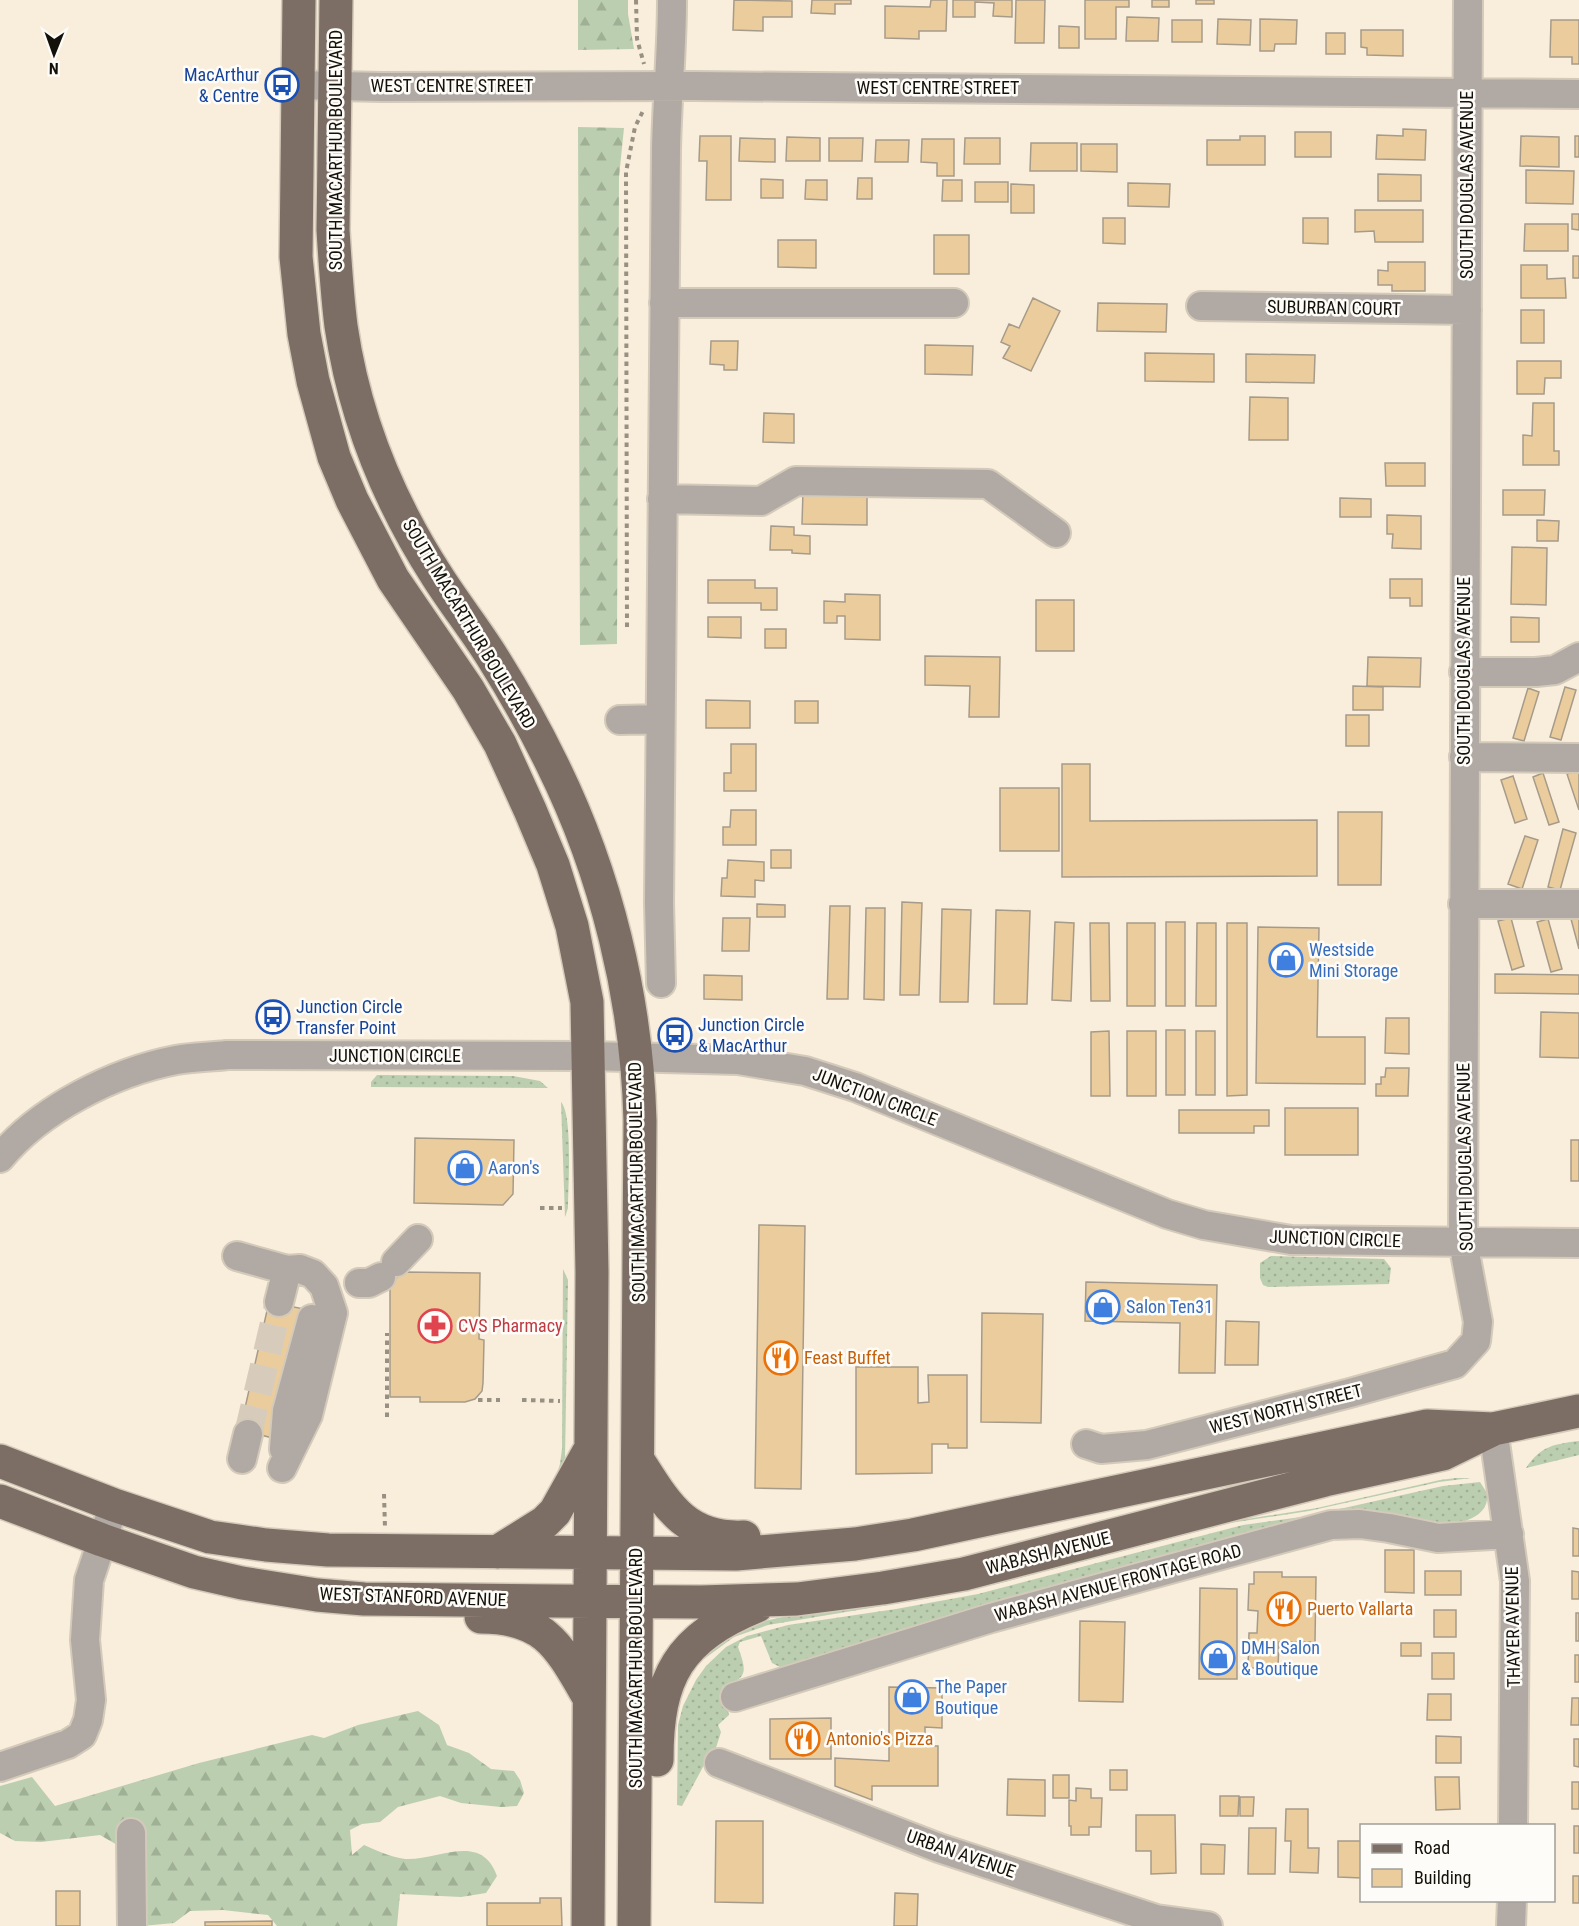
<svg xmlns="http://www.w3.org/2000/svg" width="1579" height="1926" font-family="'Roboto Condensed',sans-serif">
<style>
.grass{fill:url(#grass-dots)}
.forest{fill:url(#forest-firs)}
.building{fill:#ebcd9d;stroke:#a69b8a;stroke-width:1.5}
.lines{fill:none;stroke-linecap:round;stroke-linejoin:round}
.minor-tunnel{stroke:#d7ccbc;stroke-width:28;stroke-dasharray:28 14;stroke-linecap:butt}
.minor-casing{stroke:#d4caba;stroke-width:32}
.major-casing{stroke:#d4caba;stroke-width:36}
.path{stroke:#989083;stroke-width:4;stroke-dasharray:4.5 4.5;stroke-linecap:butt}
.minor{stroke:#b1a9a3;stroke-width:28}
.major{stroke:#7c6e65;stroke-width:33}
.labels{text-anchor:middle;stroke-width:5;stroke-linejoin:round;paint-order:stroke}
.transit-label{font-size:18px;fill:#164399;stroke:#fefcf8;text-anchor:start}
.street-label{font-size:18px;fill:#14110a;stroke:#fefcf8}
.shop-label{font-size:18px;fill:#366cbe;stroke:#fefcf8;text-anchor:start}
.health-label{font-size:18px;fill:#be3a42;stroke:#fefcf8;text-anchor:start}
.food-label{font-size:18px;fill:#c56008;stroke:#fefcf8;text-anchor:start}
</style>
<defs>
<pattern id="grass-dots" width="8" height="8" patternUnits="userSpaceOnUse" patternTransform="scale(1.5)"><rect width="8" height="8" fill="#bbceaf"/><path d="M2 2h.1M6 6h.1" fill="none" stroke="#a0b095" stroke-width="1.8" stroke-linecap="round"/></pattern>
<pattern id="forest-firs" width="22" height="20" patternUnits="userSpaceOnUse" patternTransform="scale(1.5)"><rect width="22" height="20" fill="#bbceaf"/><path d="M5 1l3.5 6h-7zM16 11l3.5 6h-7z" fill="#a0b095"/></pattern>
</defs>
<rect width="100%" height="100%" fill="#f9eddb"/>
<path class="grass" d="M377,1075L513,1076L540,1081L548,1088L371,1087V1082Z
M561,1102C573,1115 568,1186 568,1208L565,1217Z
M1271,1256L1384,1259L1391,1268L1389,1284L1268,1287L1263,1285L1260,1278V1263Z
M563,1269L568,1280L565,1458L564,1466L553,1486L560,1464L562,1449Z
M1579,1441V1455L1526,1468C1541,1446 1554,1444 1579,1441Z
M1456,1478H1471L1439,1482L1309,1511L1230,1523L1005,1582L936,1597L768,1625L734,1637L704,1659L701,1656L743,1628L769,1620L1228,1522L1317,1508L1440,1480Z
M1480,1482L1487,1493C1491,1520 1452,1527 1432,1524C1420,1523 1409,1519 1398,1517L782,1668L772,1663L761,1636L740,1642L738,1647C747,1672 748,1678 722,1687L729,1715L718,1725L721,1732L714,1754L704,1765L682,1806L677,1805L678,1725L683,1706L696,1680L706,1666L726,1647L747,1636L788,1625L896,1609L978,1594L1243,1525L1308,1516L1443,1486Z"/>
<path class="forest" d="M578,0H628V14L634,49L578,50Z
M578,127L624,128L619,177L617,644L580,645Z
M418,1711L439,1725L447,1745L469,1753L491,1769L514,1771L520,1780L524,1793L517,1806L501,1807L461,1803L440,1796L398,1807L380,1822L362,1824L350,1830L352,1855L364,1845C378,1851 390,1857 405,1859C438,1861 481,1831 497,1876L486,1893L461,1897L400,1894L397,1926H277L268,1915L223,1910L190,1911L174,1923L142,1926L119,1846L100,1835L41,1842L15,1841L0,1833V1786L32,1777L55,1806L199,1763L312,1735L324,1738L358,1725Z"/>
<path class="building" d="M734,0L792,1V17H763V31L733,30Z
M812,0H851V4H835V14L811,13Z
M931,0H947L946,31H919V39L885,38V6L930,7Z
M953,0H1012V17L993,16L994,3L975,2V17H953Z
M1016,0H1045L1044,43H1015Z
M1085,0H1129V7H1116V39H1085Z
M1152,0H1169V7H1152Z
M1196,0H1214V4H1196Z
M1127,17L1159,18L1158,41H1126Z
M1218,19L1251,20L1250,45L1217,44Z
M1260,19L1297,20L1296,44H1275L1274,51H1260Z
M1172,20H1202V42H1172Z
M1551,20H1579V64H1572V57H1550Z
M1059,26L1079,27V48H1059Z
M1361,30H1403V56L1367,55V48L1361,47Z
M1326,33H1345V54H1326Z
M1403,129L1426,130L1425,160L1376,159L1377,135L1403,136Z
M1295,132H1331V157H1295Z
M700,136H731V200H706L707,161H699Z
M1240,136H1265V165H1207V140H1240Z
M1521,136L1559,137V167L1520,166Z
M1575,136H1579V157H1575Z
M787,137L820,138V161H786Z
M740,138L775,139V162L739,161Z
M829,138H863L862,161H829Z
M965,138H1000V164H964Z
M922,139H954V176H937V163L921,162Z
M876,140H909L908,162H875Z
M1031,143H1077V171H1030Z
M1081,144H1117V172L1081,171Z
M1526,170L1574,171L1573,204L1526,203Z
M1378,174L1421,175V201H1378Z
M858,178H872V199H857Z
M761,179L783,180V198H761Z
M806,180H827V200L805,199Z
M943,180H962V201H942Z
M975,182H1008V202H975Z
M1128,183L1170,184L1169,207L1128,206Z
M1011,184L1034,185V213H1011Z
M1355,210H1423V242H1375L1374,231L1355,232Z
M1572,214H1579V230L1572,229Z
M1103,218H1125V244L1103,243Z
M1303,218H1328V244L1303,243Z
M1525,224H1568V251H1524Z
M934,235H969V274H934Z
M778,240H816V268L778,267Z
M1573,256H1579V278H1573Z
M1388,262H1425V291H1392V285H1378V270L1388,271Z
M1521,265H1547V279L1565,278L1566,298H1521Z
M1033,298L1060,311L1031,371L1003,358L1010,346L1001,342L1009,324L1019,328Z
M1098,303L1167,304L1166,332L1097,331Z
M1521,310H1544V343H1521Z
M711,341H738L737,370H724V365L710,364Z
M925,345L973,346L972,375L925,374Z
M1145,353L1214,354V382L1145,381Z
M1246,354L1315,355L1314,383L1246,382Z
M1517,361H1561V378H1545L1544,394H1517Z
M1250,397L1288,398V440H1249Z
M1533,403H1554V451H1559V465H1523V435L1532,436Z
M764,413L794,414V443L763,442Z
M1385,463H1425V486H1386Z
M1503,490H1545L1544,515H1503Z
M803,491H867V525L802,524Z
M1340,498L1371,499V517H1340Z
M1387,515L1421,516V549L1392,548L1393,534H1387Z
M1537,520L1559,521L1558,541H1537Z
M771,526L794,527V535L810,536V554L792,553V550H770Z
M1512,547L1547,548L1546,605L1511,604Z
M1390,579H1422V606H1410V598H1390Z
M708,580H755V588H777V610H761V603H708Z
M845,594L880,595V640L845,639V616H837V623H824V601L845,602Z
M1036,600H1074V651H1036Z
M708,617H741V638L708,637Z
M1511,617L1539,618V642H1511Z
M765,629H786V648H765Z
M925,656L1000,657L999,717H969L970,686L925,685Z
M1368,657L1421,658L1420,687L1367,686Z
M1353,686L1383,687V710H1353Z
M1565,687L1576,690L1561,740L1550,737Z
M1528,688L1539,692L1524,741L1513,738Z
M706,700L750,701V728H706Z
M795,701H818V723H795Z
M1346,715H1369V746H1346Z
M731,744H756V791H724V773H731Z
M1062,764H1090V821L1317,820V876L1062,877Z
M1579,770V810L1567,774Z
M1543,773L1559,822L1549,825L1533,777Z
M1513,776L1527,819L1515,823L1501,780Z
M1000,788H1059V851H1000Z
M731,810H756V845H723V827H730Z
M1338,812H1382L1381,885H1338Z
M1563,829L1576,833L1560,890L1548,887Z
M1525,836L1538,840L1522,889L1508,884Z
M771,850H791V868H771Z
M728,860L764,862V881L755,880V897L721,896L722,878H727Z
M902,902L922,903L919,995H900Z
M757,904L785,905V917H757Z
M830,906H850L848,999H827Z
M866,908H885L884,1000L864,999Z
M942,909L971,910L968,1002H940Z
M996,910L1030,911L1027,1004H994Z
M1579,917V949L1571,919Z
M723,918H750L749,951H722Z
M1511,918L1524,966L1512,970L1498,921Z
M1548,919L1562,969L1551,972L1537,922Z
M1055,922L1074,923L1071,1001L1052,1000Z
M1166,922H1185V1006H1166Z
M1090,923H1109L1110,1001H1091Z
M1127,923H1155V1006H1127Z
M1197,923H1216V1006H1196Z
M1227,923H1247V1095L1227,1096Z
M1258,927L1319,928L1317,1037H1365V1084L1256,1083Z
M1495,974L1579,975V994L1495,993Z
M704,975L742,976V1000L704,999Z
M1541,1012L1579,1013V1058L1540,1057Z
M1386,1018H1409V1054L1385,1053Z
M1166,1030H1185V1095H1166Z
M1109,1031L1110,1096H1091V1032Z
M1127,1031H1156V1096H1127Z
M1196,1031H1215V1095H1196Z
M1386,1068H1409L1408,1096H1376V1084H1381V1077H1385Z
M1285,1108H1358V1155H1285Z
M1179,1110H1269V1126H1254V1133H1179Z
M415,1138L514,1140L513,1194L503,1205L414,1203Z
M1571,1140H1579V1181H1571Z
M759,1225L805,1226L801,1489L755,1488Z
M403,1272L480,1273L479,1339L484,1340L483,1383L482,1391L475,1399L465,1402H420V1397H390V1284Z
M1086,1282L1217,1285L1215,1373H1179L1180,1323L1085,1321Z
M269,1302L309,1310L273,1438L240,1430Z
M982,1313L1043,1314L1041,1423L981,1422Z
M1226,1321L1259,1322L1258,1365H1225Z
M856,1367H918V1403L929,1402L928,1375H967V1448H948V1444H932V1473L856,1474Z
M1573,1528L1579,1529V1556H1573Z
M1385,1550H1414V1593L1385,1592Z
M1425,1571H1461V1595H1425Z
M1572,1571L1579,1572V1599H1572Z
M1254,1572H1282V1577H1316L1315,1642H1279L1278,1668H1248L1249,1633H1257L1258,1611L1248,1610L1249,1584H1254Z
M1200,1588L1237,1589V1679H1199Z
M1434,1610H1456V1637H1434Z
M1576,1613H1579V1641H1576Z
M1080,1621L1125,1622L1123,1702L1079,1701Z
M1401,1643H1421V1656H1401Z
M1432,1653H1454V1679H1432Z
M1575,1655H1579V1682H1575Z
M889,1687L942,1688V1728L925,1727V1746H938V1786H872V1800L835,1786V1758L889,1761Z
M1428,1694H1451V1720H1427Z
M1572,1698H1579V1725H1571Z
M831,1718V1759H770V1719Z
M1436,1736L1461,1737V1763H1436Z
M1574,1739H1579V1767L1574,1766Z
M1110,1770H1127V1790H1110Z
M1053,1775H1069V1798H1053Z
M1435,1777H1459L1460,1809L1436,1810Z
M1008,1779L1045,1780V1816L1007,1815Z
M1572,1782H1579V1809H1572Z
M1076,1788L1091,1789V1798H1102L1101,1827H1089V1835H1071V1826H1069V1800L1076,1801Z
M1220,1796H1239L1238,1816H1220Z
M1240,1797H1254L1253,1816H1240Z
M1286,1809H1308V1848H1319L1318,1873L1290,1872L1291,1841H1285Z
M1136,1815H1175L1176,1873L1151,1874V1851H1136Z
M716,1821H763V1903L715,1902Z
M1574,1826H1579V1853H1574Z
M1249,1828H1276L1275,1874H1248Z
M1338,1841H1362V1878L1338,1877Z
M1201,1844L1225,1845L1224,1874H1201Z
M1573,1876H1579V1903H1573Z
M56,1891H80V1926H56Z
M895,1893L918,1894L917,1926H894Z
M540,1898H561L562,1926H487V1903H540Z
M272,1921V1926H205V1922Z"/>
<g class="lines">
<path class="minor-tunnel" d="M248,1434L279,1302"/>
<defs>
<path id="minor" d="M297,85L382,87L694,86L1579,94
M664,303H954
M1201,306L1467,310
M662,499L761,501L796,481L988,484L1056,533
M1464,672H1536L1555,670L1579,657
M620,720L660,719
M1464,757L1579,758
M1463,904H1579
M661,983L659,903C661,652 663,401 666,150C667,100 672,50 672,0
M0,1158C40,1109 114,1072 176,1060C192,1057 210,1057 227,1055L589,1056L738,1060L805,1071L855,1087L1167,1214L1204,1225L1291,1240L1579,1243
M237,1256L287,1270
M396,1262L418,1239
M359,1283H369L381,1277
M279,1302L287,1270L300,1269L313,1274L324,1286L333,1313L308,1415L282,1468
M1493,1429L1515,1581L1513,1826
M1086,1444L1101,1449L1147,1445L1350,1393L1455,1364L1476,1341L1478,1322L1463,1242L1468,0
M284,1449L287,1411L312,1319
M242,1459L248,1434
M735,1697L991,1618L1331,1525L1360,1524L1389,1528L1438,1538L1509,1534
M719,1763L939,1848L1156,1919L1208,1926
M0,1767L68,1744L82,1735L88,1720L91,1700L85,1640L89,1580L114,1505
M131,1833L132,1926
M1511,1926L1512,1900"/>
<path id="major" d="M299,0L296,257L304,334L313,381L334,457L352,500L393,579L468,689L500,744L530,810L553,865L572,926L587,1002L592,1272L588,1926
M336,0L333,230C335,262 337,294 341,326C354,415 388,500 437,576C454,603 474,628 491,655C513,690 534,727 552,764C606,873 637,999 640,1121L634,1926
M638,1460C666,1504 685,1540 744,1537
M0,1461L114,1505L210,1537L266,1545L328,1550L736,1554L855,1544L913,1535L1427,1426L1493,1429L1579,1411
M0,1501L102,1540L194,1572L242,1583L317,1595L364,1599L557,1601L701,1602L797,1599L883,1588L964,1574L1325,1480L1443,1454L1492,1430
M497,1552L545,1522L555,1512L588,1453
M481,1617C545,1617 559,1646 588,1696
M657,1760C657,1676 679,1638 757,1606"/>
</defs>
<use href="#minor" class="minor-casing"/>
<use href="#major" class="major-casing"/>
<path class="path" d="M636,0L637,39L644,64
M627,627L626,172L635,127L643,111
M540,1208H562
M478,1400H500
M522,1400L560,1401
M387,1417V1333
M384,1494L385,1528"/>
<use href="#minor" class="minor"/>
<use href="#major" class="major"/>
</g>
<defs>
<symbol id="bus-ring" viewBox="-11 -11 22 22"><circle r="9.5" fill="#fefcf8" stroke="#1a4fb4" stroke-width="1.5"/><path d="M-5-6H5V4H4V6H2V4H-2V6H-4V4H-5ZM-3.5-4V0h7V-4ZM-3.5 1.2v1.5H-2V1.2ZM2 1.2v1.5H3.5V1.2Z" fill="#1a4fb4"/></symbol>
<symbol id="shop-ring" viewBox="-11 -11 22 22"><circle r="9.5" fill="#fefcf8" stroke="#3f7fe0" stroke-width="1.5"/><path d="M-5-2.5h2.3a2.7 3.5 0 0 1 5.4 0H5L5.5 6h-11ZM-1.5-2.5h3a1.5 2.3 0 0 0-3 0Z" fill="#3f7fe0"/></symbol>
<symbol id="pharmacy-ring" viewBox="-11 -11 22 22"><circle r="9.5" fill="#fefcf8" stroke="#e0444e" stroke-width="1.5"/><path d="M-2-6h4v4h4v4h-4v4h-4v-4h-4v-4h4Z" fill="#e0444e"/></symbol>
<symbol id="restaurant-ring" viewBox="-11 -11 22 22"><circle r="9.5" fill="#fefcf8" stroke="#e8710a" stroke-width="1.5"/><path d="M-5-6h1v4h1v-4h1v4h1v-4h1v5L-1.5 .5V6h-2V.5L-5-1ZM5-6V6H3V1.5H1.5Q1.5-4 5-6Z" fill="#e8710a"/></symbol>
</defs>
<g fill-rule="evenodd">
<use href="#bus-ring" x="263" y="66" width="38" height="38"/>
<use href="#shop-ring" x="1267" y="941" width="38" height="38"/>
<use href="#bus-ring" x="254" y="998" width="38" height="38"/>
<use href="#bus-ring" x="656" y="1016" width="38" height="38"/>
<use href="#shop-ring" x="446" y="1149" width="38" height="38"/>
<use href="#shop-ring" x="1084" y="1288" width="38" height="38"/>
<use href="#pharmacy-ring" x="416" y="1307" width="38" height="38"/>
<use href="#restaurant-ring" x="762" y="1339" width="38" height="38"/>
<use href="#restaurant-ring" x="1265" y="1590" width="38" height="38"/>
<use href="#shop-ring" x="1199" y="1639" width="38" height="38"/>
<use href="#shop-ring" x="893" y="1678" width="38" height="38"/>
<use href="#restaurant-ring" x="784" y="1720" width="38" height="38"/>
</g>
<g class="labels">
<g class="transit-label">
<text x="259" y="81" text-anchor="end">MacArthur<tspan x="259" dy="21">&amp; Centre</tspan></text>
<text x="296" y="1013">Junction Circle<tspan x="296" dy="21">Transfer Point</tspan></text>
<text x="698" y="1031">Junction Circle<tspan x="698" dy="21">&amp; MacArthur</tspan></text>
</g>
<g class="street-label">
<text x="452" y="92">WEST CENTRE STREET</text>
<text x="938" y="94">WEST CENTRE STREET</text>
<text transform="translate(336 150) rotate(-90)" y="6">SOUTH MACARTHUR BOULEVARD</text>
<text transform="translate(1467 185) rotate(-90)" y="6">SOUTH DOUGLAS AVENUE</text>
<text transform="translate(1334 308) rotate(1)" y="6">SUBURBAN COURT</text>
<text transform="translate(469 624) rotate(59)" y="6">SOUTH MACARTHUR BOULEVARD</text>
<text transform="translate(1464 671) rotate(-90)" y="6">SOUTH DOUGLAS AVENUE</text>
<text x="395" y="1062">JUNCTION CIRCLE</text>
<text transform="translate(875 1097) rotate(21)" y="6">JUNCTION CIRCLE</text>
<text transform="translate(1465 1157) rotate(-91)" y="6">SOUTH DOUGLAS AVENUE</text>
<text transform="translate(637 1182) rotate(-91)" y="6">SOUTH MACARTHUR BOULEVARD</text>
<text transform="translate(1335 1239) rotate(2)" y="6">JUNCTION CIRCLE</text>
<text transform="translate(1286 1409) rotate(-14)" y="6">WEST NORTH STREET</text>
<text transform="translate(1048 1553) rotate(-14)" y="6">WABASH AVENUE</text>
<text transform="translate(1118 1583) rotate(-15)" y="6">WABASH AVENUE FRONTAGE ROAD</text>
<text transform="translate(413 1597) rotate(2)" y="6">WEST STANFORD AVENUE</text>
<text transform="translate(1513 1627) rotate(-91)" y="6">THAYER AVENUE</text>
<text transform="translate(636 1668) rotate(-90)" y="6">SOUTH MACARTHUR BOULEVARD</text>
<text transform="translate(961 1854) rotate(19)" y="6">URBAN AVENUE</text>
</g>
<g class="shop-label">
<text x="1309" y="956">Westside<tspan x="1309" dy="21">Mini Storage</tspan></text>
<text x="488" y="1174">Aaron's</text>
<text x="1126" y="1313">Salon Ten31</text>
<text x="1241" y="1654">DMH Salon<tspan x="1241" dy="21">&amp; Boutique</tspan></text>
<text x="935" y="1693">The Paper<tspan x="935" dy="21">Boutique</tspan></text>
</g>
<g class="health-label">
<text x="458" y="1332">CVS Pharmacy</text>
</g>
<g class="food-label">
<text x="804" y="1364">Feast Buffet</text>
<text x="1307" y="1615">Puerto Vallarta</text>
<text x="826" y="1745">Antonio's Pizza</text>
</g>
</g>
<rect x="1360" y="1824" width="195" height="78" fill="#fefcf8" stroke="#a09e99" stroke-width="1.5"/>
<rect x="1372" y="1844" width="30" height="9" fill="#7c6e65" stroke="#a09e99" stroke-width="1.5"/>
<text x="1414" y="1854" font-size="18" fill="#14110a">Road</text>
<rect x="1372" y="1869" width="30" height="18" fill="#ebcd9d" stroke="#a09e99" stroke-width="1.5"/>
<text x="1414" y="1884" font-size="18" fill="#14110a">Building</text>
<g transform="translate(54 54) rotate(181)" stroke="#fefcf8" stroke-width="4.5" paint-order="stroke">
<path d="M0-4.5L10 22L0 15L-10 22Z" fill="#14110a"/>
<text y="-9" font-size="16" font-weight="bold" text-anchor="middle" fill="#14110a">N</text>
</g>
</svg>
